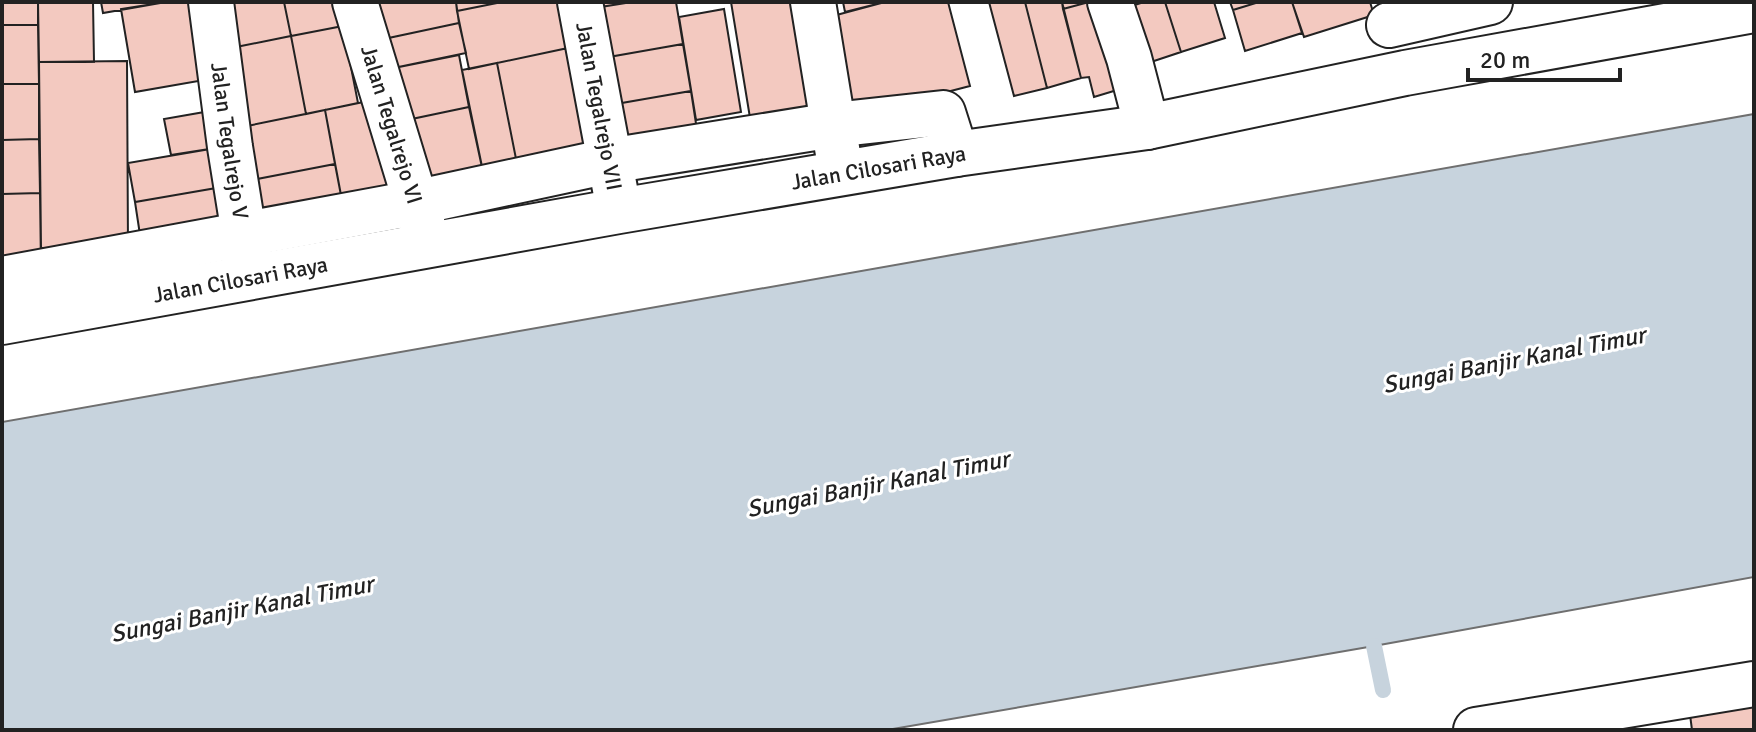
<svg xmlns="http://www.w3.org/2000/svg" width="1756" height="732" font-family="Signika,sans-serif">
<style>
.water{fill:#c7d3dd;stroke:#6f6f6f;stroke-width:2}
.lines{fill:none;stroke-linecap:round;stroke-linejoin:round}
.stream{stroke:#c7d3dd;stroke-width:16}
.building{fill:#f3c9c0;stroke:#222;stroke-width:2}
.street-casing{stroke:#222;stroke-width:48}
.street{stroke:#fff;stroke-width:44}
.labels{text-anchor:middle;stroke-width:6;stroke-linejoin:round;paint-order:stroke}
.street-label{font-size:22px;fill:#222;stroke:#fff}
.water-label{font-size:24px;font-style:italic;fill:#222;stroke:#fff}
</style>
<rect width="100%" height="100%" fill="#fff"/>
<path class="water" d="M1754,114V577L1374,646L887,730H2V422Z"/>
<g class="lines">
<path class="stream" d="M1374,646L1383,690"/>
</g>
<path class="building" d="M2,2H38V25H2Z
M38,2H93L94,62H39Z
M101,2H166L103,13Z
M166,2H198L210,79L135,92L121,9Z
M222,2H284L291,36L231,48Z
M284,2H339L343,26L291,36Z
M367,2H456L459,23L379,40Z
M456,2H502L457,11Z
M502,2H558L568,48L469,69L457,11Z
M593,2H632L594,8Z
M632,2H676L683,44L603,58L594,8Z
M731,2H797L817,125L753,136Z
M843,2H885L845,12Z
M885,2H948L970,86L854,116L829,17Z
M989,2H1025L1047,88L1014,96Z
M1025,2H1062L1081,78L1047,88Z
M1062,2H1089L1063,9Z
M1089,2H1105L1127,87L1094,97L1089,77L1081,78L1063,9Z
M1144,2H1165L1181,52L1139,66L1122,9Z
M1165,2H1214L1225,38L1181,52Z
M1230,2H1259L1233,10Z
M1259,2H1292L1302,33L1245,51L1233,10Z
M1292,2H1370L1374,15L1304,37Z
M724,9L741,112L696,120L679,17Z
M459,23L466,53L384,70L379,40Z
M2,25H38L39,84H2Z
M343,26L358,103L306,114L291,36Z
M291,36L306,114L247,126L231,48Z
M683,44L691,91L610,105L603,58Z
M568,48L591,165L520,179L497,63Z
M459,55L469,107L402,121L384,70Z
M127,61L128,247L41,248L39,62Z
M497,63L520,179L486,186L462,70Z
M2,84H39V139L2,140Z
M691,91L699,143L618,156L610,105Z
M378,99L399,200L344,211L325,110Z
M469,107L486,186L418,201L402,121Z
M216,110L222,147L171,155L164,119Z
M325,110L335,164L257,179L247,126Z
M39,139L40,193L2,194V140Z
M222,147L228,186L135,202L128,163Z
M335,164L344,211L266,227L257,179Z
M228,186L236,232L142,248L135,202Z
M40,193L41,267H2V194Z
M1754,697V730H1692L1689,707Z"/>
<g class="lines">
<defs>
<g id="street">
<path id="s1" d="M211,2L230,147L249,265"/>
<path id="s2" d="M355,2L424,229"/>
<path id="s3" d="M580,2L615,189"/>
<path d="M813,2L838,154"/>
<path d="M1110,2L1129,58L1147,127"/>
<path d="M1389,25L1490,2"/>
<path d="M2,279L414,203L609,161L833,125L943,113L956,154"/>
<path id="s4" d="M2,322L619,211L956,154L1147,127L1405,73L1754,10"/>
<path d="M1476,730L1754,684"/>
</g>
</defs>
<use href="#street" class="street-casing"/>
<use href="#street" class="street"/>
</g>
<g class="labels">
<g class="street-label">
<text dy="8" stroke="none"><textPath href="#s3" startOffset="106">Jalan Tegalrejo VII</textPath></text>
<text dy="8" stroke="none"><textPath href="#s2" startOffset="128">Jalan Tegalrejo VI</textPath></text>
<text dy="8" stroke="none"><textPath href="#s1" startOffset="140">Jalan Tegalrejo V</textPath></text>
<text dy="8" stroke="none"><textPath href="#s4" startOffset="890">Jalan Cilosari Raya</textPath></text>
<text dy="8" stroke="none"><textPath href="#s4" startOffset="242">Jalan Cilosari Raya</textPath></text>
</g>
<g class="water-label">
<text transform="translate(1514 360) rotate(-11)" y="8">Sungai Banjir Kanal Timur</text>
<text transform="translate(878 484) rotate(-11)" y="8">Sungai Banjir Kanal Timur</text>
<text transform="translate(242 609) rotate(-11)" y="8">Sungai Banjir Kanal Timur</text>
</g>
</g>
<rect width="1756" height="732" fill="none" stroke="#222222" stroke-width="8"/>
<path d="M1468 68v12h152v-12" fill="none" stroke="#222222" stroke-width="4"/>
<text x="1480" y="68" font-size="24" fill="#222222" stroke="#ffffff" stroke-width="6" paint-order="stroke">20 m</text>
</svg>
